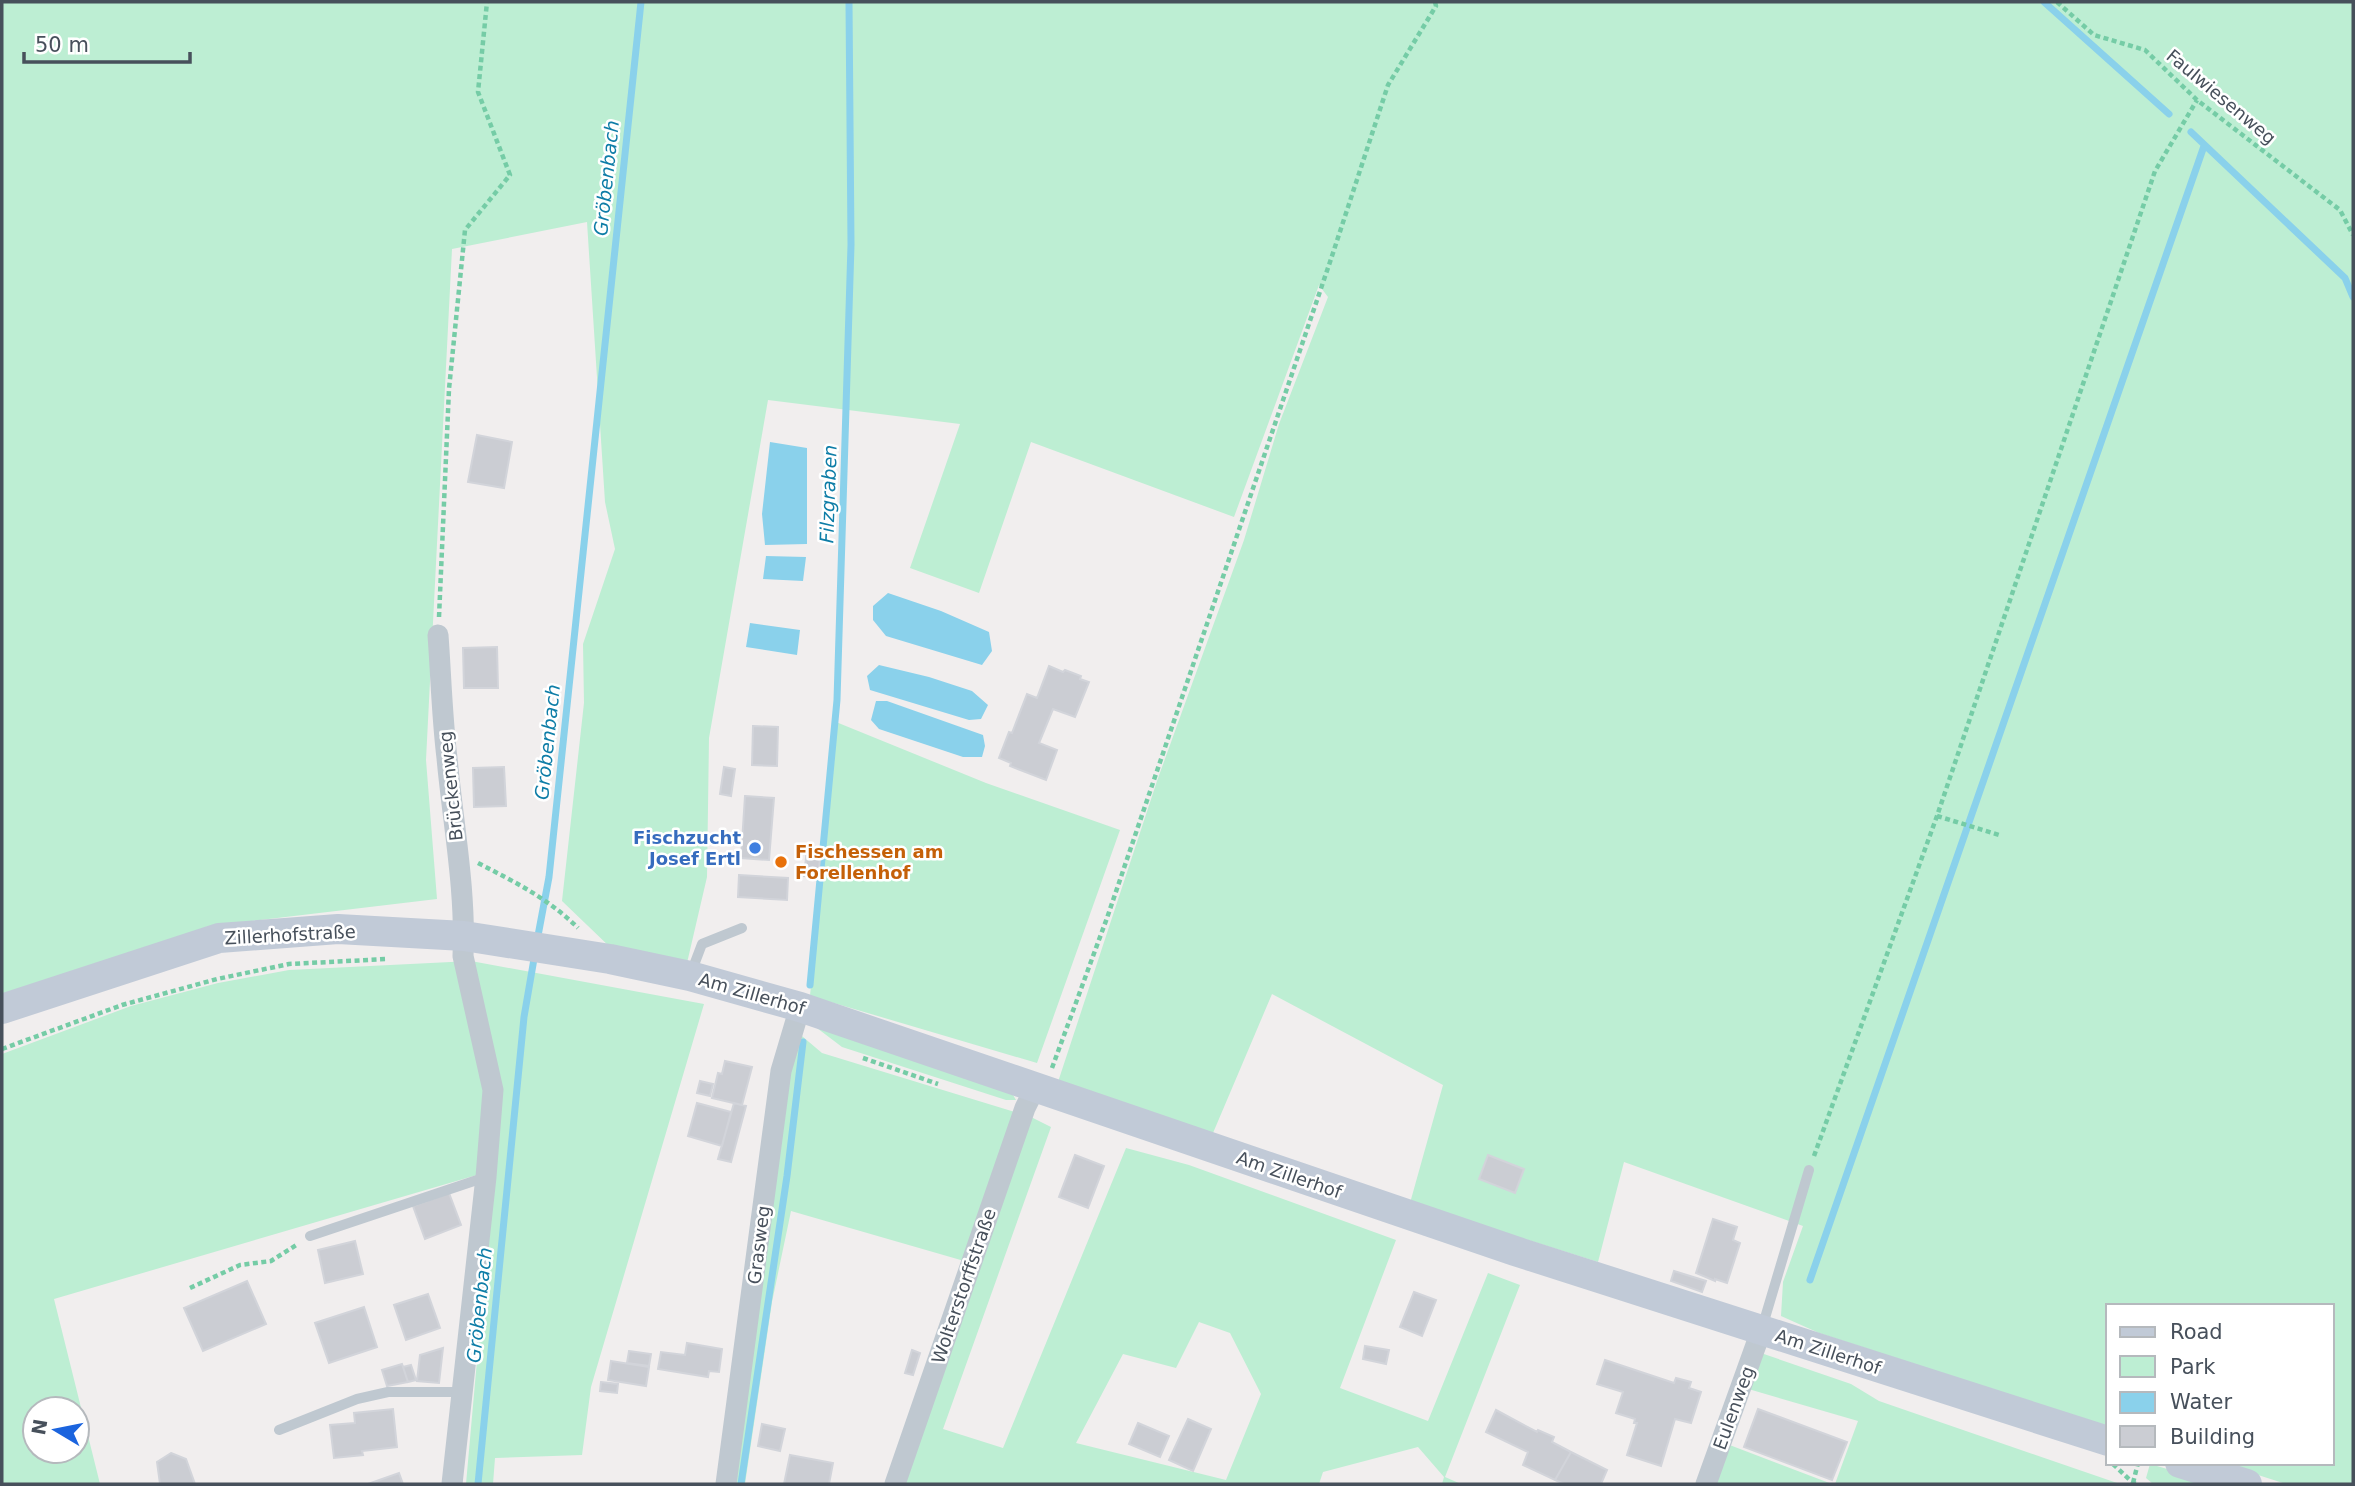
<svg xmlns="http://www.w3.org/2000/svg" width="2355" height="1486" font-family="'DejaVu Sans',sans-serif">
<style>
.green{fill:#bdeed3;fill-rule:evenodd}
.water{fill:#8ad1eb}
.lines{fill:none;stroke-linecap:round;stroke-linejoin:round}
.stream{stroke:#8ad1eb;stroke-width:7}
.building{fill:#cbcdd3;stroke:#d2d4da;stroke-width:2}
.path{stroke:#75cca6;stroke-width:4.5;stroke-dasharray:5 3.5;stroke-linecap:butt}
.lane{stroke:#bfc8d0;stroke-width:10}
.street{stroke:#bfc8d0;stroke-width:21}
.secondary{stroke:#c1cad7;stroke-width:30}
.shop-dot{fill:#3f7fe0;stroke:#fff;stroke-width:2.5}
.food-dot{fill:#e8710a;stroke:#fff;stroke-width:2.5}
.labels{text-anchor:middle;stroke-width:5;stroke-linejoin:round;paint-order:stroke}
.street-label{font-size:18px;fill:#47505b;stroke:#fff}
.shop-label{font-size:18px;font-weight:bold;fill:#366cbe;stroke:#fff;text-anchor:end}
.food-label{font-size:18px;font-weight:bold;fill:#c56008;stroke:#fff;text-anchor:start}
.water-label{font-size:19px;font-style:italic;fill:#0e7da7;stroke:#fff}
</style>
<rect width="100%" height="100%" fill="#f1eeee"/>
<path class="green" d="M2,2H2353V1484H2286L2221,1463H2332V1306H2108V1427L1819,1333L1781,1316L1783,1282L1803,1226L1624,1162L1598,1262L1410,1203L1443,1085L1272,994L1213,1133L1058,1082L1157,781L1244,540L1279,424L1328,297L1319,285L1234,517L1031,442L979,593L910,568L960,424L768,400L709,738L707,877L687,963L612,949L562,901L584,703L583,644L615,549L605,502L587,222L452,249L426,760L437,899L209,926L2,1000Z
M836,722L986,783L1120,830L1037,1063L810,996Z
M471,961L704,1004L591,1387L582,1455L495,1458L493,1484H466L494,1170L54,1299L100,1484H2V1054L131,1006L218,983L289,970ZM35,1409H77V1451H35Z
M809,1022L1009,1088L1016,1100H1006L842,1047Z
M796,1031L822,1053L1031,1117L1051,1127L943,1429L1003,1448L1126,1148L1189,1165L1396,1240L1340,1388L1428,1421L1488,1273L1520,1285L1445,1477L1461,1484H1442L1444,1477L1418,1447L1323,1472L1319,1484H900L978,1265L791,1211L772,1302L745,1484H735ZM1199,1322L1230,1333L1261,1394L1226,1480L1076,1443L1123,1354L1176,1368Z
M1758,1352L1851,1384L1879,1401L2120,1484H1835L1858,1421L1745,1388Z
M1727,1444L1832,1484H1714Z
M2150,1464L2219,1484H2153L2146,1478Z"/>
<path class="water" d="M770,442L807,448V544L765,545L762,514Z
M766,556L806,557L803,581L763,579Z
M888,593L941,611L989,632L992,651L982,665L886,636L873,620V606Z
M750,623L800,630L797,655L746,647Z
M879,665L929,677L972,691L988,705L981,719L969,720L870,690L867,676Z
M876,701H887L983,735L985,746L982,757H963L879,729L871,720Z"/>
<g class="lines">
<path class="stream" d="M2044,2L2169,114
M2191,132L2345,278L2353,297
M537,941L549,877L641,2
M810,985L837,700L851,245L849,2
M1810,1280L2204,146
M478,1484L524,1017L535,953
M741,1484L787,1176L803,1042"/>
</g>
<path class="building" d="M477,435L512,442L504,488L468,482Z
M497,647L498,688H464L463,648Z
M1049,666L1063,672L1065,670L1081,676L1080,679L1089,682L1075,717L1053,709L1039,743L1057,750L1046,780L1010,766L1011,763L999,758L1009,732L1012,733L1027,694L1037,698Z
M753,726L778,727L777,766L752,765Z
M504,767L506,806L474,807L473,768Z
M724,767L735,769L731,796L720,794Z
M745,796L774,798L769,860L741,858Z
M807,849L821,850L818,877L804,876Z
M739,875L788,878L787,900L738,897Z
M725,1061L752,1067L742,1105L712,1098L718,1073L722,1074Z
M700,1081L713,1084L710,1096L697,1093Z
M697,1103L731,1112L722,1146L688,1136Z
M734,1103L746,1106L731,1162L718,1159Z
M1075,1155L1104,1166L1088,1208L1059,1197Z
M1488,1155L1524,1169L1515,1193L1479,1179Z
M449,1193L461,1225L425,1239L413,1206Z
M1713,1219L1737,1227L1733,1240L1740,1243L1727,1283L1715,1279V1281L1696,1273Z
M355,1241L363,1274L325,1283L318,1250Z
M1674,1271L1706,1281L1702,1292L1671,1281Z
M247,1281L266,1324L203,1351L184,1308Z
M1414,1292L1436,1300L1422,1336L1400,1327Z
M428,1294L440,1328L406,1340L394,1305Z
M364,1307L377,1347L329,1363L315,1323Z
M687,1343L722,1349L719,1372L709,1371L708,1377L658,1369L661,1352L685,1355Z
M1365,1346L1389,1350L1386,1364L1363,1359Z
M443,1348L439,1383L417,1381L420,1355Z
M912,1350L920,1353L913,1375L905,1373Z
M629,1351L651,1354L649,1366L627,1363Z
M1605,1360L1674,1383L1676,1378L1691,1382L1689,1388L1701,1392L1691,1423L1675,1419L1661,1466L1627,1455L1637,1423H1634L1635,1419L1616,1413L1623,1392L1597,1384Z
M611,1361L649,1367L646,1386L608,1380Z
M402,1364L408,1382L387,1386L382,1370Z
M411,1365L416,1380L408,1382L403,1367Z
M601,1382L618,1384L617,1393L600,1391Z
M393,1409L397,1447L362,1451L363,1455L334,1458L330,1425L355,1423L354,1413Z
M1758,1409L1847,1442L1832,1480L1744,1447Z
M1496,1410L1537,1432L1538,1430L1554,1437L1552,1442L1571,1452L1555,1480L1523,1465L1528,1452L1486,1432Z
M1188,1419L1211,1429L1193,1471L1169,1460Z
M1138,1423L1169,1436L1160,1457L1129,1444Z
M762,1424L785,1429L780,1451L758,1446Z
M1571,1452L1607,1470L1601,1484H1564L1555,1480Z
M171,1453L186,1459L195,1484H160L157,1462Z
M790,1455L833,1463L829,1484H784Z
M399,1473L403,1484H368Z"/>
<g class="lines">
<path class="path" d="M2057,2L2094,35L2145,50L2197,100L2340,210L2353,235
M439,617L449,389L465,230L510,175L478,92L487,2
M1937,816L1999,835
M478,863C515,882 549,899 578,928
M2,1049L122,1005L217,979L289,964L387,959
M863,1058L938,1084
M1052,1068L1107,918L1331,259L1388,85L1436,6L1435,2
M1814,1156L1937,816L2155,171L2197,100
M190,1288L240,1265L271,1261L298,1244
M2113,1464L2133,1483L2137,1484
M2133,1483L2138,1463"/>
<path class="lane" d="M691,973L702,944L742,928
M310,1236L486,1177
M1762,1328L1809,1170
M279,1430L357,1399L388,1392H462"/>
<path class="street" d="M438,635C441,676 442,717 447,758C453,824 466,890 463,956L493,1090L486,1177L452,1484
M726,1484L781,1071L800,1007
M895,1484L1025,1108L1035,1088
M1706,1484L1761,1331"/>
<path class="secondary" d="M2,1009L219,938L338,929L464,936L610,959L690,976L800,1007L1515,1251L2108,1441
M2180,1463L2247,1484"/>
</g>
<circle class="shop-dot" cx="755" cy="848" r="7"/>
<circle class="food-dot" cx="781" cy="862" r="7"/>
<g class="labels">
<g class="street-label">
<text transform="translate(2221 97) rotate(40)" y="6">Faulwiesenweg</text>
<text transform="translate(451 786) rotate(-96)" y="6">Brückenweg</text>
<text transform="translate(290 935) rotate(-3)" y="6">Zillerhofstraße</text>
<text transform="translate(752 994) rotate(16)" y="6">Am Zillerhof</text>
<text transform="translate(1289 1175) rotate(19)" y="6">Am Zillerhof</text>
<text transform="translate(759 1245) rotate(-83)" y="6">Grasweg</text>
<text transform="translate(964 1286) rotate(-71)" y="6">Wolterstorffstraße</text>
<text transform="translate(1828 1352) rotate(18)" y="6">Am Zillerhof</text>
<text transform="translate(1734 1408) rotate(-70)" y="6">Eulenweg</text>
</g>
<g class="shop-label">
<text x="741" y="844">Fischzucht<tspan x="741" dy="21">Josef Ertl</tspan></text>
</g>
<g class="food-label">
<text x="795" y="858">Fischessen am<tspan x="795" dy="21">Forellenhof</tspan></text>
</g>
<g class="water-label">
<text transform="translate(606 178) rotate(-84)" y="7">Gröbenbach</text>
<text transform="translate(828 494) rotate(-88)" y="7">Filzgraben</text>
<text transform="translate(547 742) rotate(-84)" y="7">Gröbenbach</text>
<text transform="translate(479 1305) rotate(-84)" y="7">Gröbenbach</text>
</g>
</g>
<rect width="2355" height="1486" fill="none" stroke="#47505b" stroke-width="7"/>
<rect x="2106" y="1304" width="228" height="161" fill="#ffffff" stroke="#b5b9bd" stroke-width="2"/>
<rect x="2120" y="1327" width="35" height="10" fill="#c1cad7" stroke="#b5b9bd" stroke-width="2"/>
<text x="2170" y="1339" font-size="21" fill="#47505b">Road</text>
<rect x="2120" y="1356" width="35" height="21" fill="#bdeed3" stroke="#b5b9bd" stroke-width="2"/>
<text x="2170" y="1374" font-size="21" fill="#47505b">Park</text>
<rect x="2120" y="1392" width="35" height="21" fill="#8ad1eb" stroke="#b5b9bd" stroke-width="2"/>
<text x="2170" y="1409" font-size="21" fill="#47505b">Water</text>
<rect x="2120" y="1426" width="35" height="21" fill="#cbcdd3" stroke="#b5b9bd" stroke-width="2"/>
<text x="2170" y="1444" font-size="21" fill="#47505b">Building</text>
<g transform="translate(56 1430) rotate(280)"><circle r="33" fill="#ffffff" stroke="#b5b9bd" stroke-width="2"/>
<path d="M0-5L12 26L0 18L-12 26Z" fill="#1b64de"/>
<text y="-10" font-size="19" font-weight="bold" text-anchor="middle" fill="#47505b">N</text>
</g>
<path d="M24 52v10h166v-10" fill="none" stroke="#47505b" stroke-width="3.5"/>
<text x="35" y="52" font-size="21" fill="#47505b" stroke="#ffffff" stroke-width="5" paint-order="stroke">50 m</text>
</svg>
